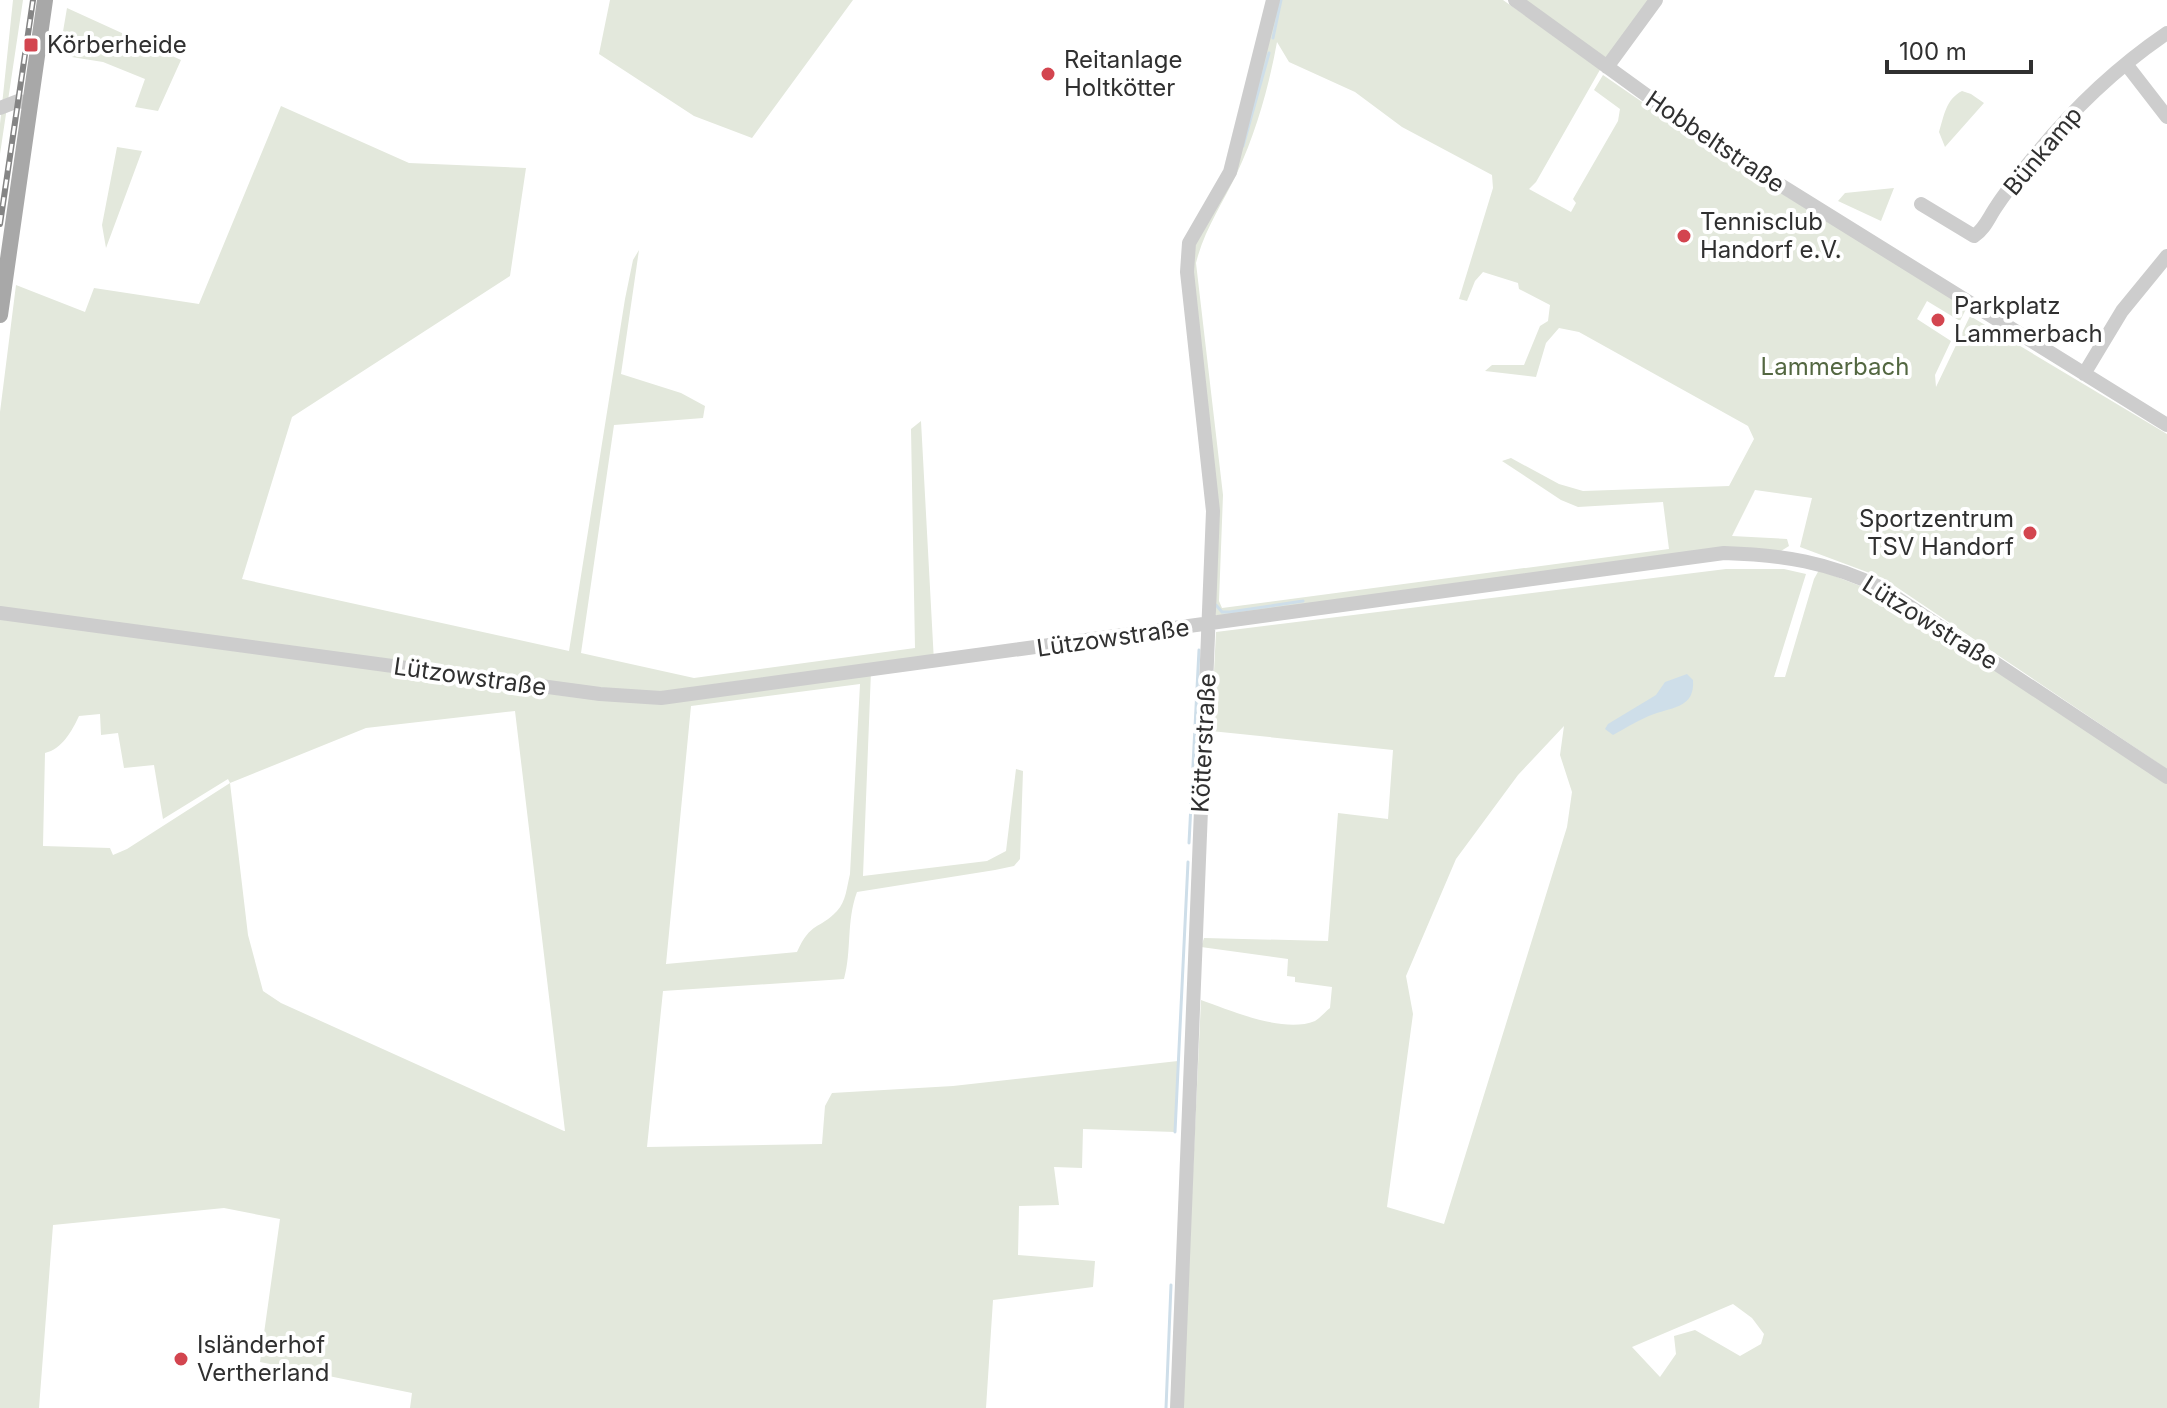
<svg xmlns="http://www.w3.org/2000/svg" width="2167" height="1408" font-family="Inter,sans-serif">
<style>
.green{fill:#e3e8dc;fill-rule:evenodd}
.water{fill:#cedee9}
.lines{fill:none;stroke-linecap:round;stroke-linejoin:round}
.stream{stroke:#cedee9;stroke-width:3}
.minor{stroke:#cdcdcd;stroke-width:14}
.major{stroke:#a8a8a8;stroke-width:16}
.rail-casing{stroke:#858585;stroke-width:6}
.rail{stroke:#fff;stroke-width:3;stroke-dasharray:9;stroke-linecap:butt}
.poi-dot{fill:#d3454f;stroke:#fff;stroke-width:3}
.labels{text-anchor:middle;stroke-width:8;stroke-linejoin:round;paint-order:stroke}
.poi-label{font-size:24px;fill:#303030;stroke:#fff;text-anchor:start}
.street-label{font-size:24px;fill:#303030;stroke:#fff}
.park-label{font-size:24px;fill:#536741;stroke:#fff}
</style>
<rect width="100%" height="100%" fill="#fff"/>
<path class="green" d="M13,0H23L0,154V124Z
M610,0H853L752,138L694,116L599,54Z
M1276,0H1503L1523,14L1525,0H1651L1605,61L1536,182L1529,189L1571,212L1576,203L1573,199L1618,121L1620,109L1594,90L1603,75L1719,155L1967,307L1960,321L1927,301L1917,319L1951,341L1935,375L1936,387L1970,316L2167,434V769L1883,578L1800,547L1812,498L1755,490L1732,536L1787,539L1789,546L1781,551L1223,617L1216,615L1213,511L1189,243L1230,172ZM1277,42L1289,62L1355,92L1402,127L1492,175L1493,188L1459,299L1467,301L1475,281L1483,272L1518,283L1519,289L1550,305L1548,321L1540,326L1524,365H1492L1485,371L1536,377L1546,343L1559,328L1579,332L1748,426L1754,439L1729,486L1583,491L1559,484L1511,458L1502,461L1561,500L1578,507L1663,502L1669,549L1222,608L1219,601L1223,495L1196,263C1204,230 1223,203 1237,173C1256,133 1269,86 1277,42Z
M67,8L181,60L158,111L135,107L145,79L103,62L59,55Z
M1962,91L1971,94L1984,103L1945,147L1939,132C1944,116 1946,99 1962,91Z
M281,106L409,163L526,168L510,276L292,417L242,579L569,651L625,299L633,260L639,250L621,374L681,393L705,406L703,418L614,425L581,653L694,678L915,648L911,429L921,421L934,662L871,671L863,876L987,861L1006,851L1016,769L1023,771L1020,859L1014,866L995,870L857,892C846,922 852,950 844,979L663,991L647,1147L822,1144L825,1106L832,1093L953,1086L1178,1061L1175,1132L1083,1129L1082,1168L1054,1167L1059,1205L1019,1206L1018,1255L1095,1261L1093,1287L993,1300L986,1408H410L412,1393L260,1362L280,1219L224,1208L53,1225L39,1408H0V412L16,285L85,312L94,288L199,304ZM860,684L850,874C847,886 846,902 837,911C819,930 811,921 797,952L666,964L691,706ZM515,711L565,1131H564L281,1003L263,991L248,935L230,783L366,728ZM100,714L101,735L118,733L124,768L154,765L163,819L228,779L230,783L127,849L113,855L110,848L43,846L45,753C62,749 72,731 79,716Z
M117,147L142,151L106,248L102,225Z
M1894,188L1881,221L1838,201L1845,193Z
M1726,569H1784L1806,574L1774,677H1785L1814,579L1819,570L1881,594L2167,783V1408H1182L1201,1000C1230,1010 1283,1034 1315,1021C1320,1018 1325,1012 1330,1008L1332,987L1295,982V977L1287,976L1288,959L1201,947L1204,938L1328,941L1338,813L1388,819L1393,750L1211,731L1216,632ZM1564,726L1560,755L1572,792L1567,827L1444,1224L1387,1207L1413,1014L1406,976L1456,859L1518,775ZM1733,1304L1752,1318L1764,1334L1761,1344L1740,1356L1695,1330L1674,1336L1676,1354L1660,1377L1632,1347Z"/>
<path class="water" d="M1687,674L1693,680C1695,707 1674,707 1654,714C1640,719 1626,728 1613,735L1605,729L1608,724L1656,695L1665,682Z"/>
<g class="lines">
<path class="stream" d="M1273,38L1281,0
M1243,146L1269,53
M1216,605L1222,612H1230L1303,601
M1189,843L1199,650
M1175,1132L1188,862
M1166,1408L1171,1285"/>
<path class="minor" d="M1515,0L1711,142L2167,425
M2126,64L2167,117
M1607,67L1656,0
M0,108L18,101L30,103
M1921,204L1974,236C1985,229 1989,217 1996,207C2007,190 2020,174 2033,158C2071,111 2117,67 2167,33
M2084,374L2122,311L2167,256
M0,613L600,694L661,698L1724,553C1784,555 1828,562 1882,588L2167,777
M1177,1408L1213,511L1187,272L1189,243L1230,172L1273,0"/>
<path class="major" d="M0,315L45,0"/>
<defs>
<path id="rail" d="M0,224L33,0"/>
</defs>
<use href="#rail" class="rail-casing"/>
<use href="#rail" class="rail"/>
</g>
<g class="poi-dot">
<rect x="23" y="37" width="16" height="16" rx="4"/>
<circle cx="1048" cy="74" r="8"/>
<circle cx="1684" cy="236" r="8"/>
<circle cx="1938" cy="320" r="8"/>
<circle cx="2030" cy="533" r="8"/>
<circle cx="181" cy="1359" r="8"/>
</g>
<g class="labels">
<g class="poi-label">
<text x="47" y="53">Körberheide</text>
<text x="1064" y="68">Reitanlage<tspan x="1064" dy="28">Holtkötter</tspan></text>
<text x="1700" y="230">Tennisclub<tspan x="1700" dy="28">Handorf e.V.</tspan></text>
<text x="1954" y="314">Parkplatz<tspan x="1954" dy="28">Lammerbach</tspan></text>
<text x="2014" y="527" text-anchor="end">Sportzentrum<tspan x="2014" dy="28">TSV Handorf</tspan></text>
<text x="197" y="1353">Isländerhof<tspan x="197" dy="28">Vertherland</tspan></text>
</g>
<g class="street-label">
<text transform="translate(1715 142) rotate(34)" y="8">Hobbeltstraße</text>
<text transform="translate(2043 151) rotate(-50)" y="8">Bünkamp</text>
<text transform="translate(1930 623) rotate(32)" y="8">Lützowstraße</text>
<text transform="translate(1113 638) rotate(-8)" y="8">Lützowstraße</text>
<text transform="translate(470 677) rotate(8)" y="8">Lützowstraße</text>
<text transform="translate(1204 743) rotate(-87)" y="8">Kötterstraße</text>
</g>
<g class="park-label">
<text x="1835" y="375">Lammerbach</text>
</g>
</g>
<path d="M1887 60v12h144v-12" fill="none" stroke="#303030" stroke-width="4"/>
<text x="1899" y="60" font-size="24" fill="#303030" stroke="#ffffff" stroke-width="6" paint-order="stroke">100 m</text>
</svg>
